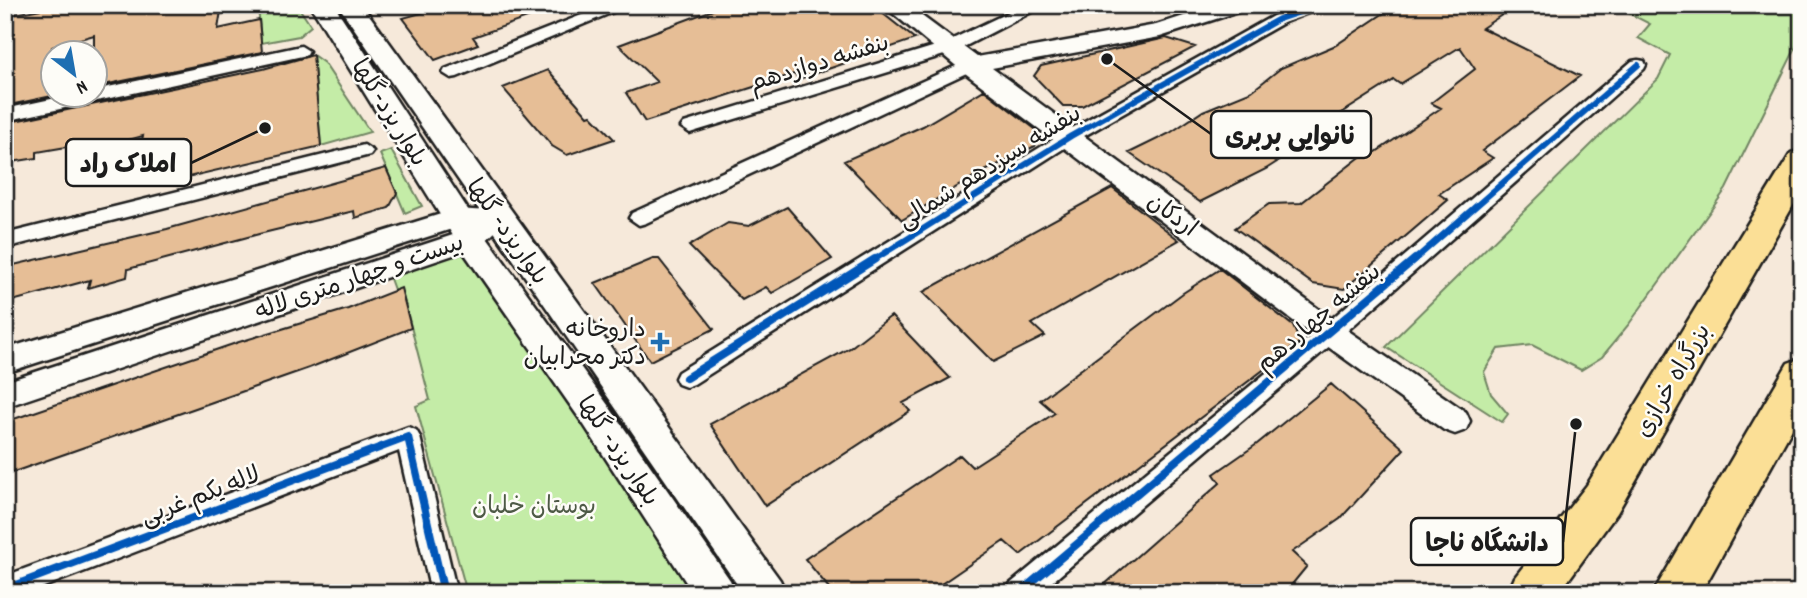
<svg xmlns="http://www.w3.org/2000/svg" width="1807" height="598" font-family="Dekko,'Playpen Sans Arabic',sans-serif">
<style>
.green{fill:#c4eca7;stroke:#708462;stroke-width:2}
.building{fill:#e6be96;stroke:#1c1c1c;stroke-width:2}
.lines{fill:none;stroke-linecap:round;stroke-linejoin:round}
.minor-casing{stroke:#1c1c1c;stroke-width:5}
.tertiary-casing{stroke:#1c1c1c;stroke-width:5}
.secondary-casing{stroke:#1c1c1c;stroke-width:5}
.trunk-casing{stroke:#1c1c1c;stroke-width:5}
.minor{fill:#fdfcf7;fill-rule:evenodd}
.tertiary{fill:#fdfcf7;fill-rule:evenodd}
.secondary{fill:#fdfcf7;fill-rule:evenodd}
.trunk{fill:#fbdf96;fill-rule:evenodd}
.cycleway-far1-casing{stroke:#fdfcf7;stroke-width:10}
.cycleway-casing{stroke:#fdfcf7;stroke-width:12}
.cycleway-far1{stroke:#0057b8;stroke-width:6}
.cycleway{stroke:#0057b8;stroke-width:8}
.poi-dot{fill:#1f6fb2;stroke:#fdfcf7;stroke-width:2.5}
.labels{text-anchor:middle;stroke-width:5;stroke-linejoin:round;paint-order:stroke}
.street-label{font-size:24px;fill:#1c1c1c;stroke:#fdfcf7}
.poi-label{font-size:24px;fill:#1c1c1c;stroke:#fdfcf7;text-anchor:end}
.park-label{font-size:24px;fill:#4e5a46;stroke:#fdfcf7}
.leader{fill:none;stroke:#1c1c1c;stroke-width:2.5}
.callout-dot{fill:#1c1c1c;stroke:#fdfcf7;stroke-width:2.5}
.callout{fill:#fdfcf7;stroke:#1c1c1c;stroke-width:2.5}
.callout-label{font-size:26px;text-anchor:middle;font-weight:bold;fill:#1c1c1c}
</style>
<rect width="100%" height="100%" fill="#f6e9da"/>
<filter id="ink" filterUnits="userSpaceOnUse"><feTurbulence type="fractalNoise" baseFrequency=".0143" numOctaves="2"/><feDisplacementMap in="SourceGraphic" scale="14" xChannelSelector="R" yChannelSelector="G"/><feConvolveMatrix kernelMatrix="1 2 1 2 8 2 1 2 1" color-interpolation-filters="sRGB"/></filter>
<g filter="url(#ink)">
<path class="green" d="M258,5H297L311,26L299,36L261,43Z
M1613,5H1802V35L1726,189L1629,324L1602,357L1581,370L1532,345L1498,349L1484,372L1491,394L1508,414L1502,422L1386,347L1658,79L1670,55L1638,38L1650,24Z
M313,55L324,63L370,132L321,146Z
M391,150L422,206L405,213L380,154Z
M465,250L700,593H467L416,406L430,400L403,296L397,298L388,273Z"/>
<path class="building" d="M61,5H222L218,29L259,20L262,52L94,87V35L52,47V96L5,106V16Z
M450,5H553V9L473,37L478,44L435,60L403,18Z
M726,5H872L915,39L799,79L794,74L645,122L626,93L657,82L619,45Z
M1396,5H1517L1482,28L1580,76L1482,151L1493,158L1439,194L1448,200L1344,289L1313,284L1235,228L1269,204L1301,203L1368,151L1373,154L1441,108L1431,103L1475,69L1460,47L1400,84L1394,80L1315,130L1321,134L1266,169L1200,202L1129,153L1170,133L1203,111L1252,91L1281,68L1336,45Z
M1166,38L1195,47L1082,106H1063L1034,76L1041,66Z
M313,55L321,146L167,182L168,176L145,180L147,168L134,170L143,136L79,154L78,145L37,152V158L5,163V123L263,69Z
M548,70L588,116L591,115L614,139L567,155L552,146L503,88Z
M984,90L1039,132L1035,146L977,175L902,220L844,161L923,126Z
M386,168L397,193L389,208L355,218L354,211L259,234L128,269L127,277L88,288L90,280L5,303V267L167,229Z
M1112,188L1179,240L1032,324L1045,336L993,362L923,292Z
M787,207L832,259L772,293L766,287L742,300L689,246L728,223L749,226Z
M653,259H659L714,329L650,361L595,283Z
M1220,269L1293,326L1300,342L1020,555L1004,541L928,593H833L805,559L960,455L972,467L1055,413L1040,400L1183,293Z
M401,288L411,328L309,368L5,475V422L239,342L348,309Z
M891,316L950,378L903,403L910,411L765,506L710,424L850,348Z
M1331,384L1404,449L1340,519L1292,552L1307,566L1285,593H1095L1220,483L1214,474L1257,444Z"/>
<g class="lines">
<defs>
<path id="minor" d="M607,5H630L457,77L451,78L443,73L445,69Z
M1024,5H1045L954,52L696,131L690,133L681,127L684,123L942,44Z
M1305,5H1329L1285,22L1077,140L694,384L686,387L678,384L675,378L678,372L1065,132L1273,16Z
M301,46L309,51L307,55L5,121V109L74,94H94V90Z
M969,60L975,61L977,65L975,69L646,223L639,225L629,218L632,213Z
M1638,60L1644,61L1646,65L1644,69L1338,339L1039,593H1006L1010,584L1322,327L1632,61Z
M364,145L373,151L370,155L5,248V234Z
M408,427L416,430L420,437L457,593H431L399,451L28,593H5V576Z"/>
<path id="tertiary" d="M883,5H907L977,57L1156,25L1218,5H1250L1247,9L1160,37L992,68L1340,325L1466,412L1470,421L1466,430L1455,434L1444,430L1320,341L961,70Z
M498,208L507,210L511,217L480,246L5,407V382L462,232L468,227H458L5,373V349L457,209L488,211Z"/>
<path id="secondary" d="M310,5H334L482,231L608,405L730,580L736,593H693L584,425L460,247Z
M338,5H362L780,580L786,593H743Z"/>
<path id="trunk" d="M1802,150V190L1617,513L1559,593H1508L1515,577L1587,485L1791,153Z
M1802,358V411L1701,593H1653L1788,363Z"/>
</defs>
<use href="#minor" class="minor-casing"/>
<use href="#tertiary" class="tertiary-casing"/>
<use href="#secondary" class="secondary-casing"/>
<use href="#trunk" class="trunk-casing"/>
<use href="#minor" class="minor"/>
<use href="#tertiary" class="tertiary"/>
<use href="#secondary" class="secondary"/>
<use href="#trunk" class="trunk"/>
<defs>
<path id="cycleway-far1" d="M872,261L1071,136L1279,19L1321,5
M1413,261L1638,65"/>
<path id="cycleway" d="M686,378L875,259
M5,589L408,437L444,593
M1019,593L1415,259"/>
</defs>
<use href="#cycleway-far1" class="cycleway-far1-casing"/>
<use href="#cycleway" class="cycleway-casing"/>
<use href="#cycleway-far1" class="cycleway-far1"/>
<use href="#cycleway" class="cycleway"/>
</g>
</g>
<path class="poi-dot" d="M656.5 331.5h7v7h7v7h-7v7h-7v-7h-7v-7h7z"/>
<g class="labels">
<g class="street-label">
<text transform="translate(819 62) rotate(-17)" y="8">بنفشه دوازدهم</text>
<text transform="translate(390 112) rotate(58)" y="8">بلوار یزد-گلها</text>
<text transform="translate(989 166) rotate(-32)" y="8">بنفشه سیزدهم شمالی</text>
<text transform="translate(1173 214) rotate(37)" y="8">اردکان</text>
<text transform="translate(508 231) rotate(55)" y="8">بلواریزد- گلها</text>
<text transform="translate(359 276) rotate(-19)" y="8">بیست و چهار متری لاله</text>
<text transform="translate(1318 317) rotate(-40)" y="8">بنفشه چهاردهم</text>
<text transform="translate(1672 380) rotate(-60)" y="8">بزرگراه خرازی</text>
<text transform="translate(619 450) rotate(56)" y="8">بلوار یزد- گلها</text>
<text transform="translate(200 495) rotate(-21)" y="8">لاله یکم غربی</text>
</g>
<g class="poi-label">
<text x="646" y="336">داروخانه<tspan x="646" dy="28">دکتر محرابیان</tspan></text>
</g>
<g class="park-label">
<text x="534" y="513">بوستان خلبان</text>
</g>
</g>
<path class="leader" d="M1107 59L1211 134M265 128L191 163M1576 424L1563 542"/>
<g class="callout-dot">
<circle cx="1107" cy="59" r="7"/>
<circle cx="265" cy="128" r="7"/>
<circle cx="1576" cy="424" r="7"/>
</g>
<g class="callout">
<rect x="1211" y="111" width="160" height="47" rx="7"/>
<rect x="66" y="139" width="125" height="47" rx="7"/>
<rect x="1411" y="518" width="152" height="47" rx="7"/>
</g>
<g class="callout-label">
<text x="1291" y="144">نانوایی بربری</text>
<text x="128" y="172">املاک راد</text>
<text x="1487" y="551">دانشگاه ناجا</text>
</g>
<rect width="1807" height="598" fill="none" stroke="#fdfcf7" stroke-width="28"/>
<rect x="14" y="14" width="1779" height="570" fill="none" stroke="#1c1c1c" stroke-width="2.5" filter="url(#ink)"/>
<g transform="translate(74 74) rotate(149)"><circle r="33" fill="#fdfcf7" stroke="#a3a29f" stroke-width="2"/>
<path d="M0-5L12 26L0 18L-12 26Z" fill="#1f6fb2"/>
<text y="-10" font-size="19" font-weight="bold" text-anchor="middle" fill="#1c1c1c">N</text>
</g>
</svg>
